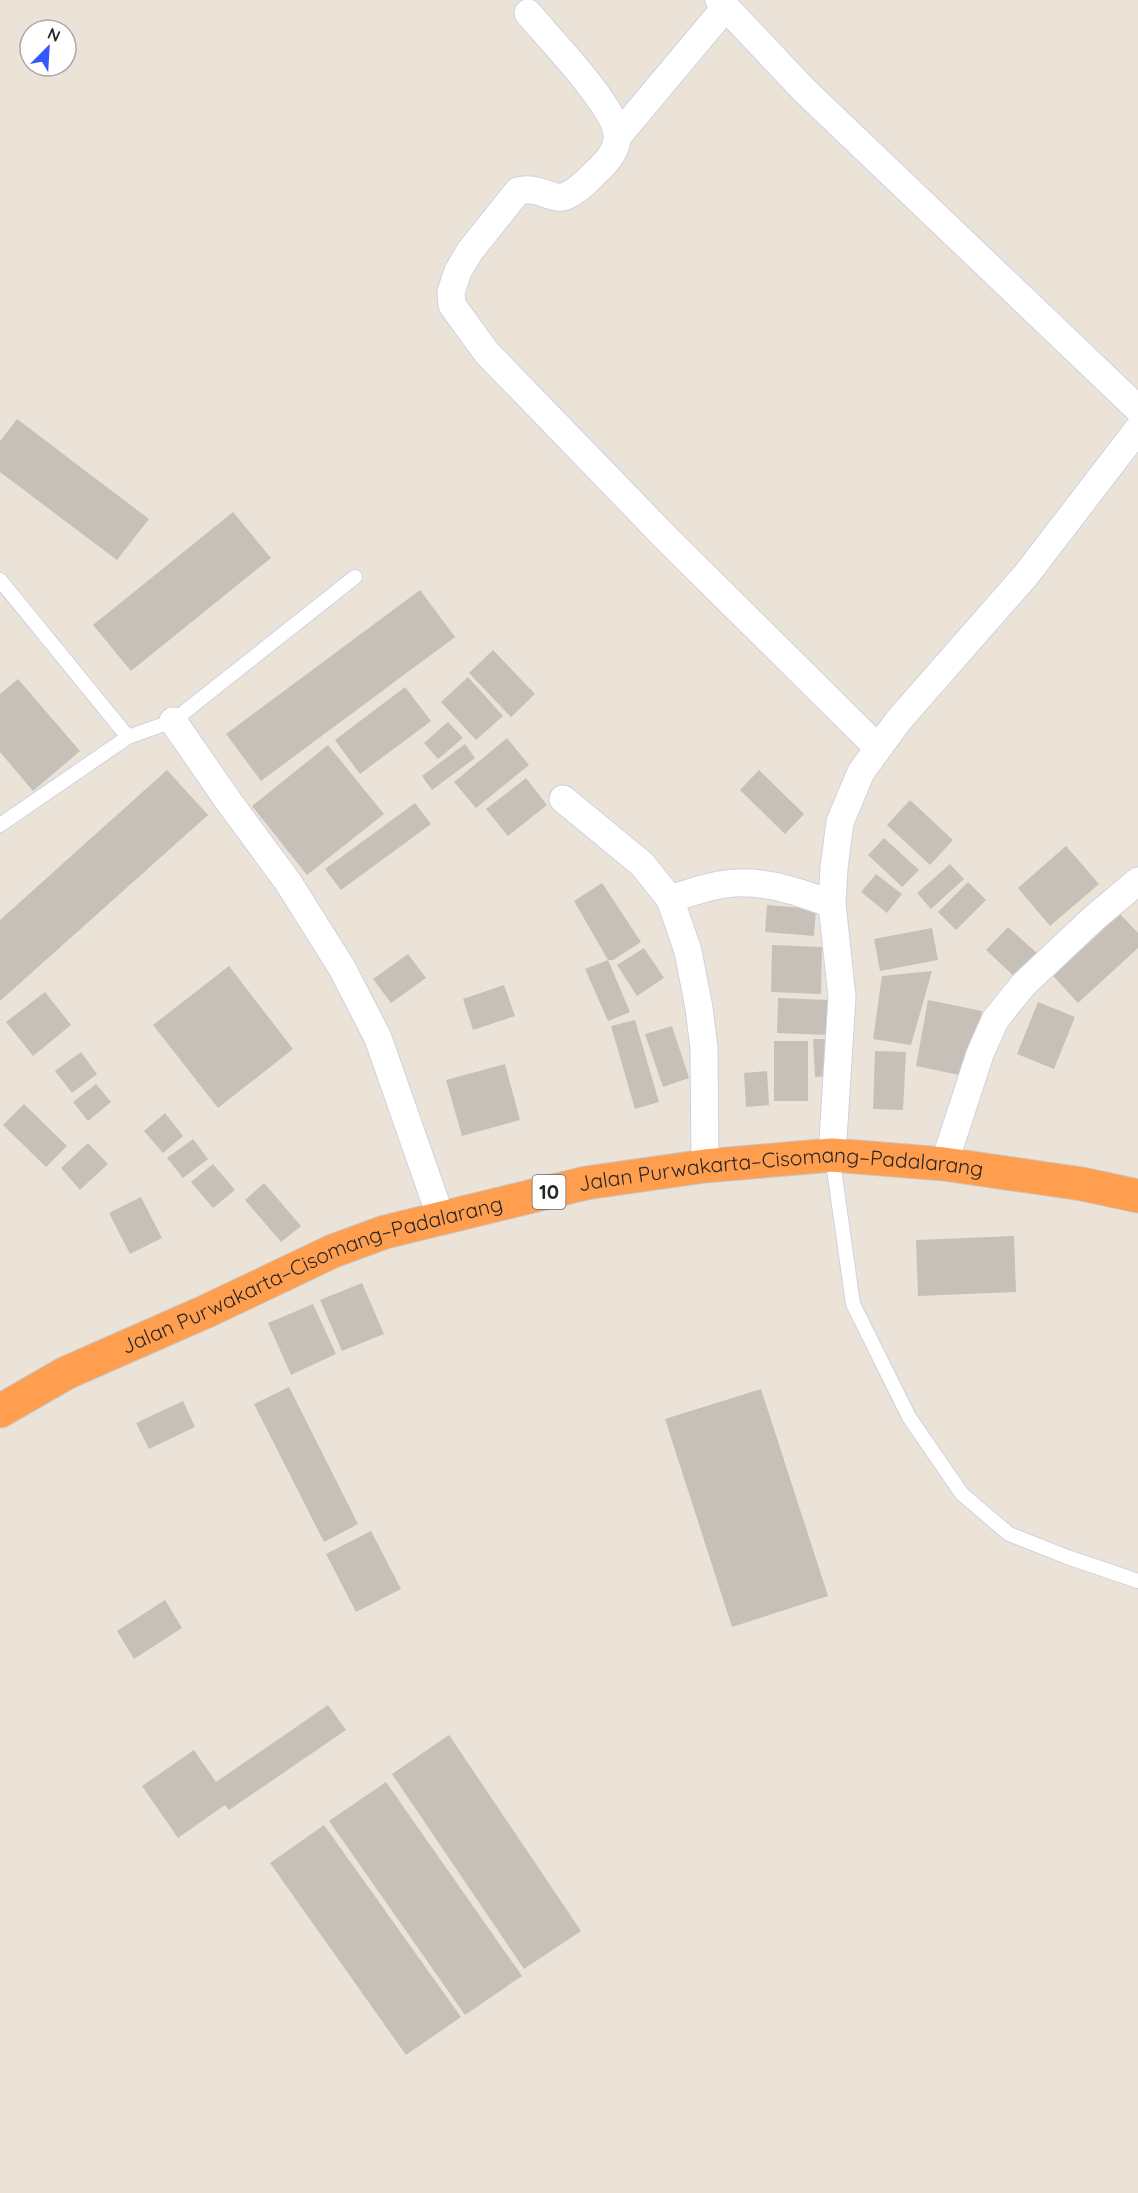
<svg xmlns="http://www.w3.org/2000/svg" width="1138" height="2193" font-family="Quicksand,sans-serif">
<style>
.building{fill:#c6c0b8}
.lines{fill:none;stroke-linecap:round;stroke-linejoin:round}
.lane-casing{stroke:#ced1e1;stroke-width:16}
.street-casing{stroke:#ced1e1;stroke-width:29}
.highway-casing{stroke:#c7c7c7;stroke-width:35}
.lane{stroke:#fff;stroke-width:14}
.street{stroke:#fff;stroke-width:27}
.highway{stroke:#ff9e4f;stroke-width:33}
.labels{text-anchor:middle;stroke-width:4.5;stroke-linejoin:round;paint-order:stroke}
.shield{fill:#fff;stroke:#686868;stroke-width:1.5}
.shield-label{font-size:20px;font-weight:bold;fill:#272727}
.street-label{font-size:21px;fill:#272727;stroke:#fff}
</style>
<rect width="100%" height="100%" fill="#ebe3d8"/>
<path class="building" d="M17,419L149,519L117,560L0,472V441Z
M233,512L271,558L131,671L93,625Z
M420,590L455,637L261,781L226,734Z
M493,650L535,694L511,717L469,673Z
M468,677L503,716L476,740L441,702Z
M18,679L80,751L33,791L0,752V694Z
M405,687L431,721L360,774L335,740Z
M448,722L463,738L438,759L424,743Z
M507,738L529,765L476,808L454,782Z
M465,744L475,758L432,790L422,776Z
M328,745L384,814L307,875L252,806Z
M167,770L208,815L0,1001V920Z
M759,770L804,814L785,834L740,790Z
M526,778L547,805L508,836L486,809Z
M910,800L953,840L930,865L887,825Z
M415,803L431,824L341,890L325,869Z
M884,838L919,870L902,887L868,855Z
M1066,846L1099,884L1050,926L1018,888Z
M950,864L964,879L931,909L917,893Z
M876,874L902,894L887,913L861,892Z
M968,882L986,900L956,930L938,912Z
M602,883L641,942L613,960H608L574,901Z
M767,905L816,909L814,936L765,932Z
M1120,914L1138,933V948L1078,1003L1053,976Z
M1008,927L1039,955L1017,979L986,950Z
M932,928L938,960L880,971L874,939Z
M772,945L822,947L821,994L771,992Z
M644,948L664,978L637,996L617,965Z
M408,954L426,978L391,1003L373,979Z
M608,960L630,1012L608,1021L585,969Z
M229,966L293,1049L218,1108L153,1025Z
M932,971L911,1045L873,1039L882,976Z
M504,985L515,1016L473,1030L463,999Z
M45,992L71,1025L33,1056L6,1022Z
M778,998L829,1000L828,1035L777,1033Z
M928,1000L982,1011L969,1077L916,1066Z
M1038,1002L1075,1017L1054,1069L1017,1054Z
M635,1020L659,1102L635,1109L611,1026Z
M672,1026L689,1078L663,1087L645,1034Z
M813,1039H833L834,1076L815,1077Z
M774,1041H808V1101H774Z
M875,1051L906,1052L903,1110L873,1109Z
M81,1052L97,1074L72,1093L55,1071Z
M505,1064L520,1120L462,1136L446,1080Z
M767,1071L769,1105L746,1107L744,1073Z
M96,1084L111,1102L88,1121L73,1102Z
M24,1104L67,1146L46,1167L3,1125Z
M165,1113L183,1136L163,1153L144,1131Z
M193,1139L208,1159L183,1178L167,1158Z
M88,1143L108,1164L80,1190L61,1168Z
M213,1164L235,1190L213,1208L191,1182Z
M264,1183L301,1226L281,1242L245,1200Z
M141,1197L162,1238L130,1254L109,1213Z
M1014,1236L1016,1292L918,1296L916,1240Z
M362,1283L384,1334L342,1351L320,1300Z
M313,1304L336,1354L291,1375L268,1323Z
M289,1387L358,1524L324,1542L254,1404Z
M761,1389L828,1596L732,1627L665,1419Z
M183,1401L195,1427L149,1449L136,1423Z
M371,1531L401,1589L356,1612L326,1554Z
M165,1600L182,1628L134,1659L117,1631Z
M328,1705L346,1730L229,1810L225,1805L178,1838L142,1786L194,1750L216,1782Z
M449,1735L581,1931L524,1969L392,1774Z
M386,1782L522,1976L465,2015L329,1821Z
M324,1825L461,2017L406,2055L270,1863Z"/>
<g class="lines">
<defs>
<path id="lane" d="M0,580L128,737
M0,825L128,737L173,721L355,577
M832,1155L853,1304L909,1417L962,1494L1009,1534L1070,1558L1138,1581"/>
<path id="street" d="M719,0L805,91L1138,409
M528,13C548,37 615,106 617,134C619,149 605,164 595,173C587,181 578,191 566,196C553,202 539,185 518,191L470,251L458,271L451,292L452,305L487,353L668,540L878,748
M618,136L725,8
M173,721L229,802L288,882L342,968L378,1038L441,1218
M563,799L642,864L670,899L688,951L699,1008L704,1048L705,1166
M670,899C686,894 703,888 719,885C758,877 796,891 832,904
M832,1155L842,997L832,904L834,868L840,822L861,772L898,721L1026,575L1138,429
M944,1164L980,1054L995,1020L1023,985L1094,918L1138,881"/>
<g id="highway">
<path id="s1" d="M0,1411L66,1373L207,1311L333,1251L385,1232L586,1183L705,1166L832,1155L944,1164L1082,1184L1138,1196"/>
</g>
</defs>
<use href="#lane" class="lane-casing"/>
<use href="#street" class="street-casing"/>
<use href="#highway" class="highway-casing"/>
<use href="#lane" class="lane"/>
<use href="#street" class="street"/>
<use href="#highway" class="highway"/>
</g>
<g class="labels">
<rect class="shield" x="532.5" y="1175" width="33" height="34" rx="4.5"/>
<g class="shield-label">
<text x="549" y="1199">10</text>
</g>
<g class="street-label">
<text dy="7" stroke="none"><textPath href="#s1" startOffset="828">Jalan Purwakarta–Cisomang–Padalarang</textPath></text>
<text dy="7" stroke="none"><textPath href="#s1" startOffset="342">Jalan Purwakarta–Cisomang–Padalarang</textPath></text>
</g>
</g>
<g transform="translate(48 48) rotate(24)"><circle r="28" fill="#ffffff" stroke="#a9a9a9" stroke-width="1.5"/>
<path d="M0-4.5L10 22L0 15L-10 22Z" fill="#3456fc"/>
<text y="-9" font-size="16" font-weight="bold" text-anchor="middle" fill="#272727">N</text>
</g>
</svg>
